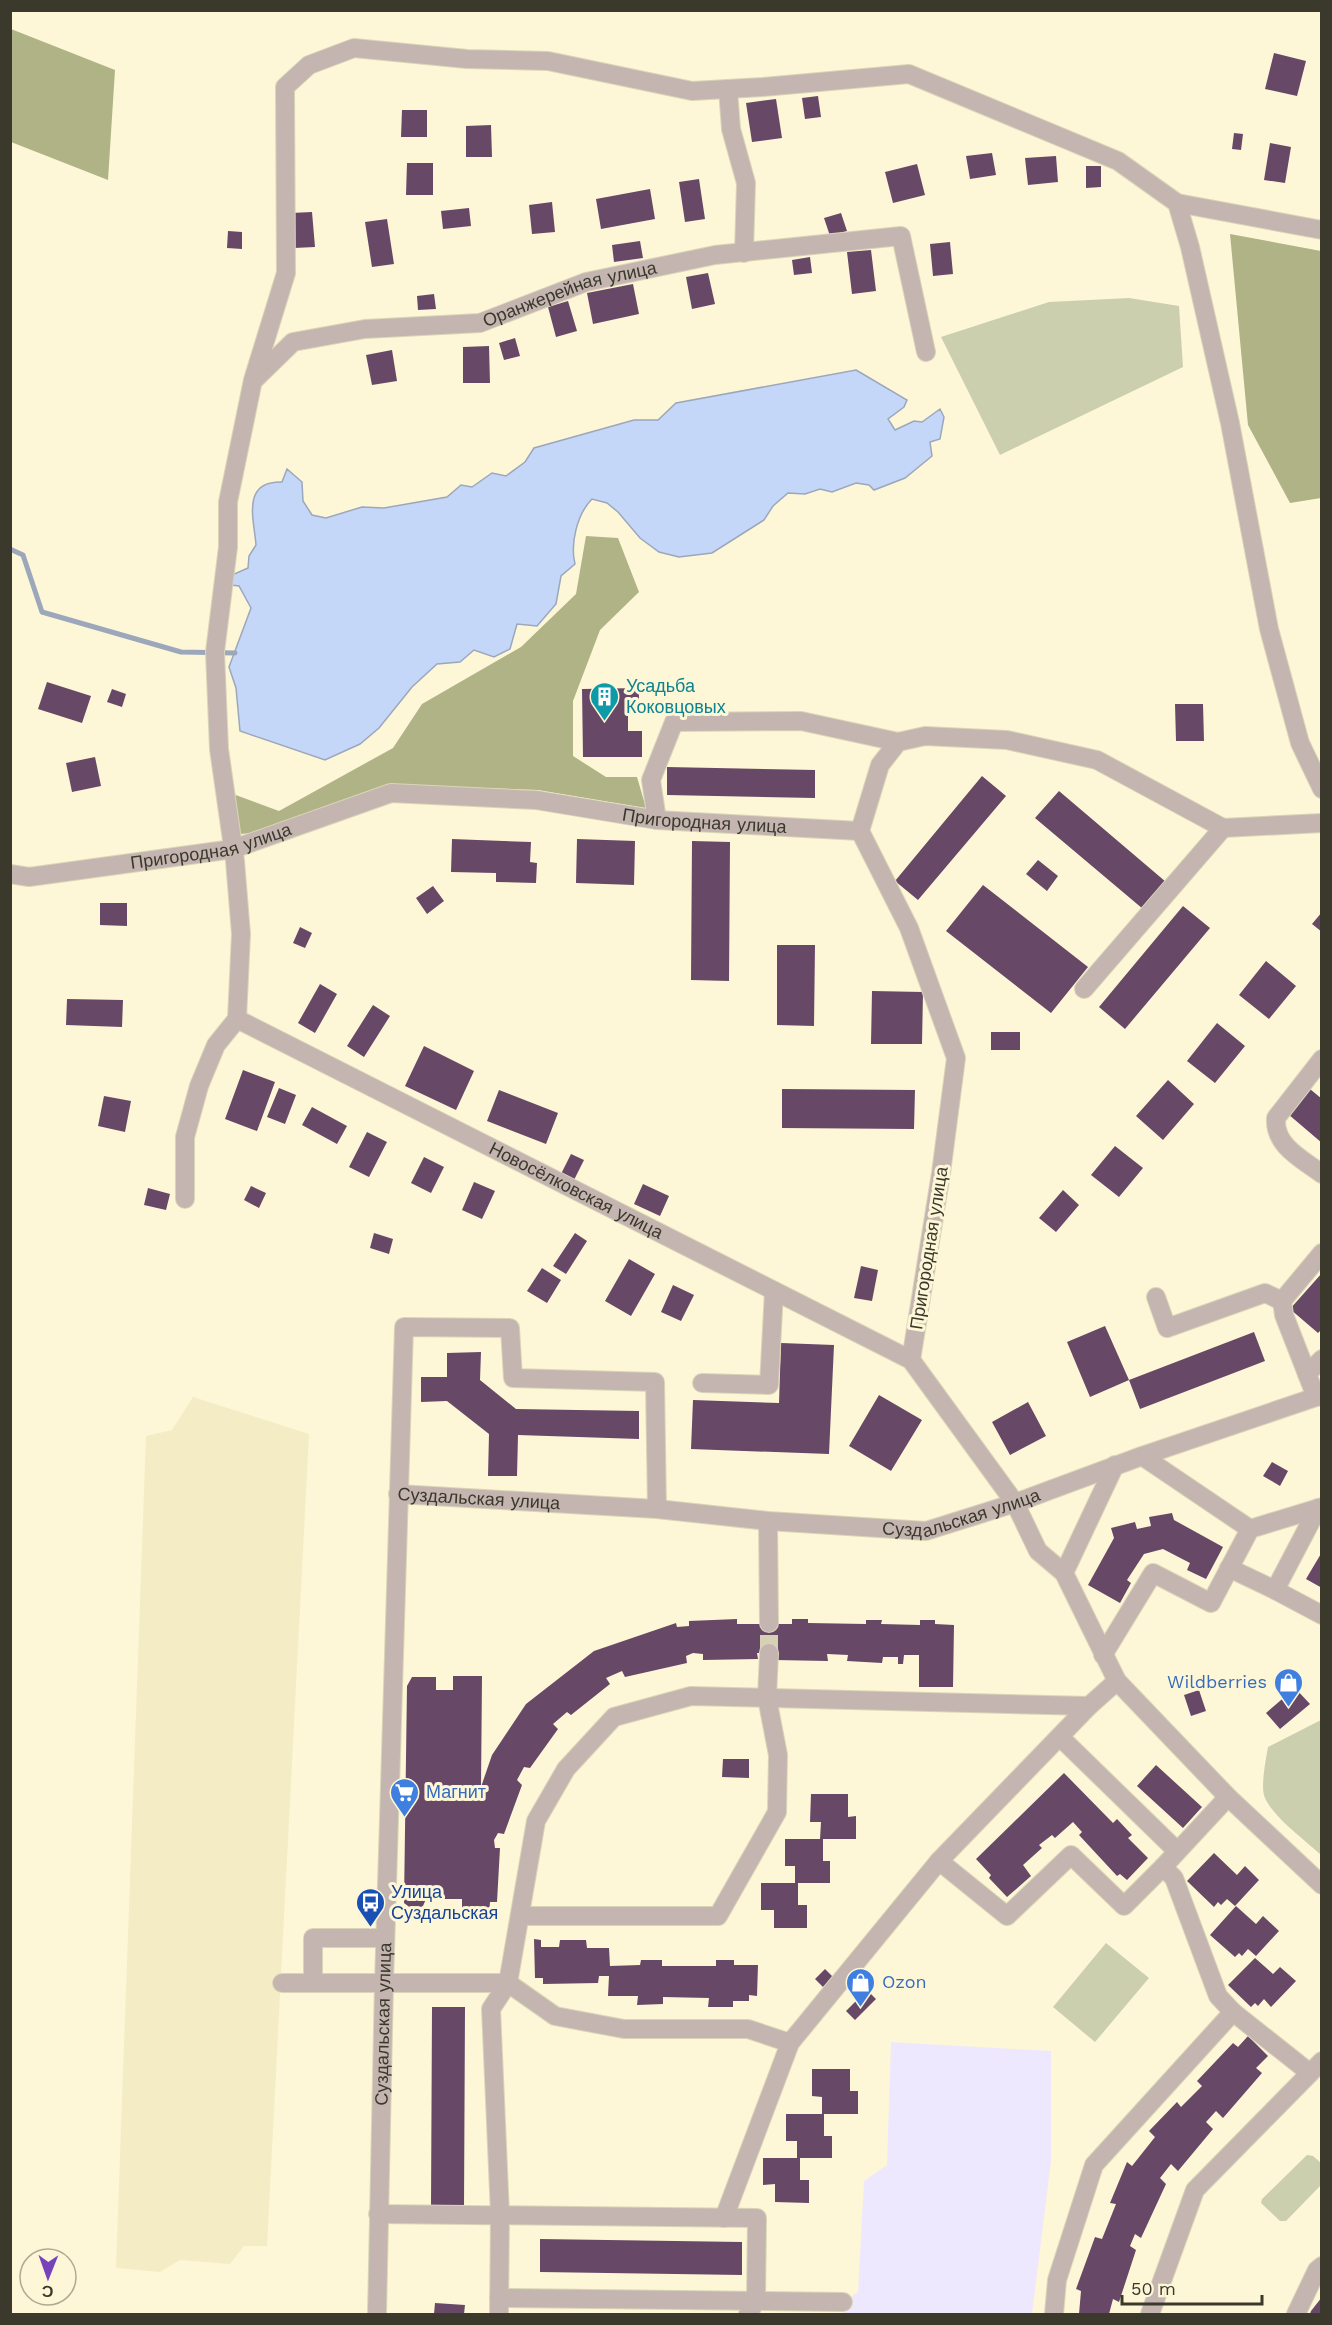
<svg xmlns="http://www.w3.org/2000/svg" width="1332" height="2325" font-family="'Work Sans',sans-serif">
<style>
.built{fill:#f4ecc5}
.education{fill:#eee8fe}
.green{fill:#cccfad}
.forest{fill:#b0b386}
.water{fill:#c5d7f8;stroke:#9ca7bb;stroke-width:1.5}
.lines{fill:none;stroke-linecap:round;stroke-linejoin:round}
.stream{stroke:#9ca7bb;stroke-width:5}
.building{fill:#674867}
.minor-tunnel{stroke:#d6d1b5;stroke-width:18;stroke-dasharray:18 9;stroke-linecap:butt}
.minor-casing{stroke:#dad5b8;stroke-width:20}
.minor{stroke:#c4b5b0;stroke-width:18}
.labels{text-anchor:middle;stroke-width:6;stroke-linejoin:round;paint-order:stroke}
.street-label{font-size:18px;fill:#3b382c;stroke:#fdf7d7}
.culture-label{font-size:18px;fill:#0d838f;stroke:#fdf7d7;text-anchor:start}
.shop-label{font-size:18px;fill:#366cbe;stroke:#fdf7d7;text-anchor:start}
.transit-label{font-size:18px;fill:#164399;stroke:#fdf7d7;text-anchor:start}
</style>
<rect width="100%" height="100%" fill="#fdf7d7"/>
<path class="built" d="M193,1397L309,1434L267,2246H244L230,2264L180,2260L160,2272L116,2268L146,1436L172,1430Z"/>
<path class="education" d="M891,2042L1051,2051V2161L1032,2314H843V2302L858,2292L864,2181L887,2165Z"/>
<path class="green" d="M1129,298L1179,306L1183,367L1000,455L941,337L1049,302Z
M1321,1720V1719V1855C1305,1840 1274,1818 1265,1798C1260,1788 1266,1759 1268,1747Z
M1106,1943L1149,1978L1095,2042L1053,2007Z
M1307,2155L1313,2156L1321,2163V2185L1286,2221H1280L1261,2203L1262,2199Z"/>
<path class="forest" d="M11,29L115,70L108,180L11,142Z
M1230,234L1321,251V498L1290,503L1248,425Z
M586,536L618,538L639,592L600,630L573,701V756L606,777H637L646,808L538,790L402,785L266,832L240,834L233,794L279,811L393,748L422,704L521,647L576,594Z"/>
<path class="water" d="M856,370L907,400L904,407L888,419L895,430L914,421L922,422L940,409L944,417L940,439L930,442L932,456L905,478L874,490L869,485L856,483L832,492L820,489L805,494L788,493L773,506L764,520L712,553L679,557L659,552L640,538L618,512L607,503L592,499C577,514 570,544 575,564L561,576L556,604L537,626L517,624L510,649L494,657L474,650L460,662L437,664L412,687L379,728L360,744L325,760L240,731L236,688L229,667L251,608L239,586L231,585L232,575L248,568L249,556L256,545C254,519 241,481 282,482L287,469L302,482L303,501L312,515L326,518L362,507L384,508L447,497L461,485L472,487L492,473L506,476L525,462L534,448L634,420H658L676,403Z"/>
<g class="lines">
<path class="stream" d="M10,549L23,555L42,612L181,652L235,653"/>
</g>
<path class="building" d="M1274,53L1306,61L1297,96L1265,89Z
M818,96L821,117L805,119L802,98Z
M776,99L782,138L752,142L746,103Z
M402,110H427V137H401Z
M491,125L492,157H466V126Z
M1234,133L1243,134L1241,150L1232,149Z
M1270,143L1291,147L1285,183L1264,180Z
M992,153L996,175L970,179L966,156Z
M1056,156L1058,182L1028,185L1025,158Z
M407,163H433V195H406Z
M917,164L925,195L893,203L885,172Z
M1086,166H1101V187L1086,188Z
M699,179L705,219L685,222L679,182Z
M650,189L655,219L601,229L596,199Z
M552,202L555,232L532,234L529,205Z
M469,208L471,226L443,229L441,211Z
M312,212L315,247L294,248L291,213Z
M841,213L847,231L830,236L824,218Z
M387,219L394,264L372,267L365,222Z
M228,231L242,232V249L227,248Z
M640,241L643,258L614,262L612,245Z
M950,242L953,274L933,276L930,244Z
M871,250L876,291L852,294L847,252Z
M810,257L812,273L794,275L792,260Z
M708,273L715,304L692,309L686,277Z
M633,284L639,314L593,324L587,293Z
M434,294L436,309L418,310L417,296Z
M568,301L577,331L556,337L548,307Z
M515,338L520,356L504,360L499,343Z
M489,346L490,383H463V347Z
M392,350L397,381L372,385L366,355Z
M47,682L91,696L82,723L38,709Z
M639,688V710H628V731H642V757H583L582,689Z
M112,689L126,694L122,707L107,702Z
M1175,704H1203L1204,741H1176Z
M95,757L101,786L72,792L66,763Z
M667,767L815,770V798L667,795Z
M982,776L1006,796L918,900L895,881Z
M1059,791L1166,882L1143,909L1035,818Z
M452,839L531,842L530,862L537,863L536,883L496,882V873L451,872Z
M577,839L635,841L634,885L576,883Z
M692,841L730,842L729,981L691,980Z
M1038,860L1058,876L1047,891L1026,874Z
M983,885L1088,967L1051,1013L946,931Z
M433,886L444,901L427,914L416,898Z
M100,903H127V926L100,925Z
M1183,906L1210,928L1125,1029L1099,1007Z
M1322,912V932L1312,924Z
M300,927L312,933L305,948L293,943Z
M777,945H815L814,1026L777,1025Z
M1266,961L1296,986L1269,1019L1239,995Z
M320,984L337,994L315,1033L298,1023Z
M872,991L923,992L922,1044H871Z
M67,999L123,1000L122,1027L66,1025Z
M373,1005L390,1016L364,1057L347,1046Z
M1217,1023L1245,1046L1215,1083L1187,1061Z
M991,1032H1020V1050H991Z
M424,1046L474,1071L456,1110L405,1086Z
M243,1070L275,1082L257,1131L225,1119Z
M1168,1080L1194,1104L1163,1140L1136,1116Z
M279,1088L296,1095L285,1124L267,1117Z
M782,1089L915,1090L914,1129L782,1128Z
M1310,1089L1322,1099V1143L1288,1114Z
M499,1090L558,1113L546,1144L487,1121Z
M104,1096L131,1101L125,1132L98,1126Z
M312,1107L347,1126L337,1144L302,1125Z
M367,1132L387,1142L369,1177L349,1167Z
M1115,1146L1143,1168L1119,1197L1091,1175Z
M571,1154L584,1160L574,1180L561,1174Z
M424,1157L444,1167L431,1193L411,1183Z
M474,1182L495,1191L482,1219L462,1210Z
M643,1184L669,1196L660,1216L634,1204Z
M251,1186L266,1193L259,1208L244,1200Z
M148,1188L170,1194L166,1210L144,1205Z
M1063,1190L1079,1205L1056,1232L1039,1218Z
M374,1233L393,1239L389,1254L370,1248Z
M575,1233L587,1241L566,1274L553,1266Z
M629,1259L655,1274L631,1316L605,1301Z
M861,1266L878,1270L872,1301L854,1298Z
M542,1268L561,1280L547,1303L527,1291Z
M1322,1273V1329L1318,1333L1290,1309Z
M673,1285L694,1295L681,1321L661,1312Z
M1105,1326L1129,1380L1090,1397L1067,1342Z
M1254,1332L1265,1361L1140,1409L1129,1380Z
M781,1343L834,1345L829,1454L691,1449L693,1400L779,1403Z
M481,1352L480,1380L516,1409L639,1411V1439L518,1435L517,1476H488L489,1434L447,1401L421,1402V1377H447V1353Z
M879,1395L922,1420L891,1471L849,1446Z
M1028,1402L1046,1436L1010,1455L992,1422Z
M1272,1462L1288,1471L1280,1486L1263,1476Z
M1172,1513L1174,1520L1223,1547L1206,1579L1187,1570L1190,1563L1163,1549L1144,1554L1127,1580L1131,1583L1120,1603L1088,1585L1114,1538L1111,1528L1135,1522L1137,1529L1151,1526L1149,1517Z
M1322,1552V1588L1306,1579Z
M737,1619V1624H792V1619H808V1623L866,1624V1620H882L881,1624L920,1625V1620H935V1624L954,1625L953,1687H919V1655H904L903,1664H898V1657H883L882,1663L847,1661L848,1655L827,1654L828,1661L775,1660L774,1653H757L758,1659L703,1660V1654L693,1653L686,1656L687,1663L625,1677L622,1671L606,1678L610,1684L571,1715L567,1712L553,1724L558,1729L530,1768L524,1767L517,1780L522,1785L504,1834L498,1833L494,1840L495,1848H500L497,1902H490L489,1915H462V1899H426L423,1906L417,1909H412L404,1903L407,1686L412,1677H436V1690H453V1676H482L481,1787L492,1755L526,1704L594,1651L676,1623L677,1627L689,1626V1621Z
M1295,1688L1310,1704L1280,1729L1266,1713Z
M1199,1690L1206,1711L1191,1716L1184,1695Z
M723,1759H749V1778L722,1777Z
M1156,1765L1202,1807L1183,1828L1137,1786Z
M1064,1773L1113,1823L1117,1819L1132,1835L1128,1838L1148,1858L1127,1880L1120,1874L1117,1876L1079,1835L1082,1832L1073,1822L1055,1838L1052,1835L1039,1845L1042,1848L1023,1865L1031,1876L1007,1897L989,1878L991,1875L976,1859Z
M811,1794H848V1817L856,1816V1839H823V1861H830V1883H798V1905H807V1928H774V1910H761V1883H795V1866H785V1839H820L821,1822H810Z
M1214,1853L1237,1875L1245,1866L1259,1880L1235,1906L1227,1899L1221,1905L1218,1902L1214,1907L1187,1881Z
M1236,1906L1256,1924L1263,1916L1279,1931L1256,1956L1248,1949L1242,1956L1239,1953L1235,1957L1210,1935Z
M534,1939L541,1940V1947H559L560,1940H586L587,1948H609L610,1966L640,1965L641,1960H662V1966H716V1960H734V1965H758L757,1996L749,1995V2001H733V2007H708L709,1998L663,1997V2004L637,2005L638,1996H608L609,1976H599L598,1983L543,1984V1978H535Z
M1255,1958L1273,1974L1280,1967L1296,1981L1271,2007L1264,1999L1258,2006L1255,2003L1251,2007L1228,1985Z
M825,1969L833,1977L823,1987L815,1979Z
M867,1990L876,1999L855,2020L846,2011Z
M432,2007H465L464,2207H431Z
M1248,2036L1268,2056L1256,2068L1262,2073L1223,2118L1216,2111L1206,2122L1213,2129L1178,2171L1171,2164L1160,2178L1166,2184L1141,2238L1135,2234L1130,2246L1136,2250L1119,2302L1113,2299L1109,2314H1079L1081,2291L1076,2289L1095,2237L1102,2239L1116,2204L1110,2203L1127,2162L1132,2166L1155,2137L1149,2131L1177,2102L1181,2107L1202,2086L1197,2081L1233,2043L1238,2047Z
M812,2069H850V2091H858V2114H824V2136H832V2158H800V2180H809V2203L775,2202V2184L763,2185V2158H797V2141H786V2114H822V2097L812,2096Z
M540,2239L742,2242V2275L540,2272Z
M1322,2297V2314H1310L1311,2311Z
M435,2303L465,2305L464,2314H434Z"/>
<g class="lines">
<path class="minor-tunnel" d="M769,1653V1623"/>
<defs>
<g id="minor">
<path d="M728,89L731,129L746,183L744,253"/>
<path d="M1177,203L1322,230"/>
<path id="s1" d="M255,379L293,342L365,329L480,323L586,282L715,255L901,236L926,352"/>
<path id="s2" d="M1322,789L1300,743L1269,629L1230,423L1190,247L1177,203L1118,161L909,74L763,87L692,91L548,61L467,59L354,48L309,65L285,87L286,273L253,380L228,502V547L215,652L219,749L235,861L241,934L237,1019L911,1360L1015,1503L1038,1551L1064,1573L1117,1681L1228,1797L1322,1885"/>
<path d="M657,820L651,780L674,722L801,721L898,742"/>
<path d="M860,831L880,765L898,742L925,736L1007,740L1097,760L1223,828L1322,823"/>
<path id="s3" d="M10,874L29,877L233,849L391,793L536,800L657,820L860,831L909,928L956,1058L941,1173L911,1360"/>
<path d="M1084,989L1223,828"/>
<path d="M1322,1059L1276,1118C1274,1146 1302,1159 1322,1174"/>
<path d="M185,1199V1137L199,1086L216,1045L237,1019"/>
<path d="M1156,1297L1167,1328L1265,1293L1282,1301"/>
<path d="M1307,1374L1322,1359"/>
<path d="M702,1383L769,1385L774,1291"/>
<path d="M1316,1397L1284,1315L1282,1301L1322,1253"/>
<path d="M1142,1456L1250,1529"/>
<path id="s4" d="M398,1494L657,1509L768,1521L926,1531L1015,1503L1142,1456L1322,1395"/>
<path d="M768,1521L769,1623"/>
<path d="M1229,1568L1275,1590L1322,1615"/>
<path d="M1064,1573L1115,1465"/>
<path d="M1275,1590L1318,1508"/>
<path d="M1103,1655L1153,1573L1211,1603L1250,1529L1322,1507"/>
<path d="M1060,1737L1177,1851"/>
<path d="M939,1861L1007,1916L1071,1855L1124,1906L1163,1867"/>
<path d="M520,1916H718L777,1812L778,1755L767,1698L769,1653"/>
<path d="M282,1983H508L555,2016L624,2029H748L790,2043"/>
<path d="M313,1983V1938H385"/>
<path d="M1233,2012L1310,2073"/>
<path d="M378,2214L757,2218L756,2301L748,2314"/>
<path d="M724,2218L790,2043L939,1861L1089,1706L1117,1681"/>
<path d="M499,2298L843,2302"/>
<path id="s5" d="M377,2314L384,1983L404,1327L510,1328L513,1378L655,1382L657,1509"/>
<path d="M499,2314L500,2214L491,2009L508,1983L536,1821L566,1769L614,1717L691,1696L1089,1706"/>
<path d="M1054,2314L1057,2280L1094,2165L1233,2012L1218,1996L1174,1878L1163,1867L1228,1797"/>
<path d="M1150,2314L1195,2190L1322,2061"/>
<path d="M1296,2314L1317,2270L1322,2266"/>
</g>
</defs>
<use href="#minor" class="minor-casing"/>
<use href="#minor" class="minor"/>
</g>
<defs>
<symbol id="building-pin" viewBox="-11 -11 22 30"><path d="M0 17L-7.5 6A9.5 9.5 0 1 1 7.5 6Z" fill="#0f9aa8" stroke="#fdf7d7"/><path d="M-4-6H4V6H1V3H-1V6H-4ZM-2.5-4.3h1.7v1.8h-1.7ZM.8-4.3h1.7v1.8H.8ZM-2.5-1h1.7V.8h-1.7ZM.8-1h1.7V.8H.8Z" fill="#fff"/></symbol>
<symbol id="shop-pin" viewBox="-11 -11 22 30"><path d="M0 17L-7.5 6A9.5 9.5 0 1 1 7.5 6Z" fill="#3f7fe0" stroke="#fdf7d7"/><path d="M-5-2.5h2.3a2.7 3.5 0 0 1 5.4 0H5L5.5 6h-11ZM-1.5-2.5h3a1.5 2.3 0 0 0-3 0Z" fill="#fff"/></symbol>
<symbol id="supermarket-pin" viewBox="-11 -11 22 30"><path d="M0 17L-7.5 6A9.5 9.5 0 1 1 7.5 6Z" fill="#3f7fe0" stroke="#fdf7d7"/><path d="M-6-5.5h2.5l.6 2H6L4.5 2H-2.5L-4.4-4H-6ZM-1.5 3.2a1.3 1.3 0 1 0 .1 0ZM3 3.2a1.3 1.3 0 1 0 .1 0Z" fill="#fff"/></symbol>
<symbol id="bus-pin" viewBox="-11 -11 22 30"><path d="M0 17L-7.5 6A9.5 9.5 0 1 1 7.5 6Z" fill="#1a4fb4" stroke="#fdf7d7"/><path d="M-5-6H5V4H4V6H2V4H-2V6H-4V4H-5ZM-3.5-4V0h7V-4ZM-3.5 1.2v1.5H-2V1.2ZM2 1.2v1.5H3.5V1.2Z" fill="#fff"/></symbol>
</defs>
<g fill-rule="evenodd">
<use href="#building-pin" x="588" y="680" width="33" height="45"/>
<use href="#shop-pin" x="1272" y="1666" width="33" height="45"/>
<use href="#supermarket-pin" x="388" y="1776" width="33" height="45"/>
<use href="#bus-pin" x="354" y="1886" width="33" height="45"/>
<use href="#shop-pin" x="844" y="1966" width="33" height="45"/>
</g>
<g class="labels">
<g class="street-label">
<text dy="6" stroke="none"><textPath href="#s1" startOffset="336">Оранжерейная улица</textPath></text>
<text dy="6" stroke="none"><textPath href="#s3" startOffset="708">Пригородная улица</textPath></text>
<text dy="6" stroke="none"><textPath href="#s3" startOffset="204">Пригородная улица</textPath></text>
<text dy="6" stroke="none"><textPath href="#s2" startOffset="2866">Новосёлковская улица</textPath></text>
<text transform="translate(929 1248) rotate(-81)" y="6">Пригородная улица</text>
<text dy="6" stroke="none"><textPath href="#s4" startOffset="81">Суздальская улица</textPath></text>
<text dy="6" stroke="none"><textPath href="#s4" startOffset="567">Суздальская улица</textPath></text>
<text dy="6" stroke="none"><textPath href="#s5" startOffset="290">Суздальская улица</textPath></text>
</g>
<g class="culture-label">
<text x="626" y="692">Усадьба<tspan x="626" dy="21">Коковцовых</tspan></text>
</g>
<g class="shop-label">
<text x="1267" y="1688" text-anchor="end">Wildberries</text>
<text x="426" y="1798">Магнит</text>
<text x="882" y="1988">Ozon</text>
</g>
<g class="transit-label">
<text x="391" y="1898">Улица<tspan x="391" dy="21">Суздальская</tspan></text>
</g>
</g>
<rect width="1332" height="2325" fill="none" stroke="#3b382c" stroke-width="24"/>
<g transform="translate(48 2277) rotate(181)"><circle r="28" fill="#fdf7d7" stroke="#afab93" stroke-width="1.5"/>
<path d="M0-4.5L10 22L0 15L-10 22Z" fill="#7643bb"/>
<text y="-9" font-size="16" font-weight="bold" text-anchor="middle" fill="#3b382c">С</text>
</g>
<path d="M1122 2295v9h140v-9" fill="none" stroke="#3b382c" stroke-width="3"/>
<text x="1131" y="2295" font-size="18" fill="#3b382c" stroke="#fdf7d7" stroke-width="4.5" paint-order="stroke">50 m</text>
</svg>
